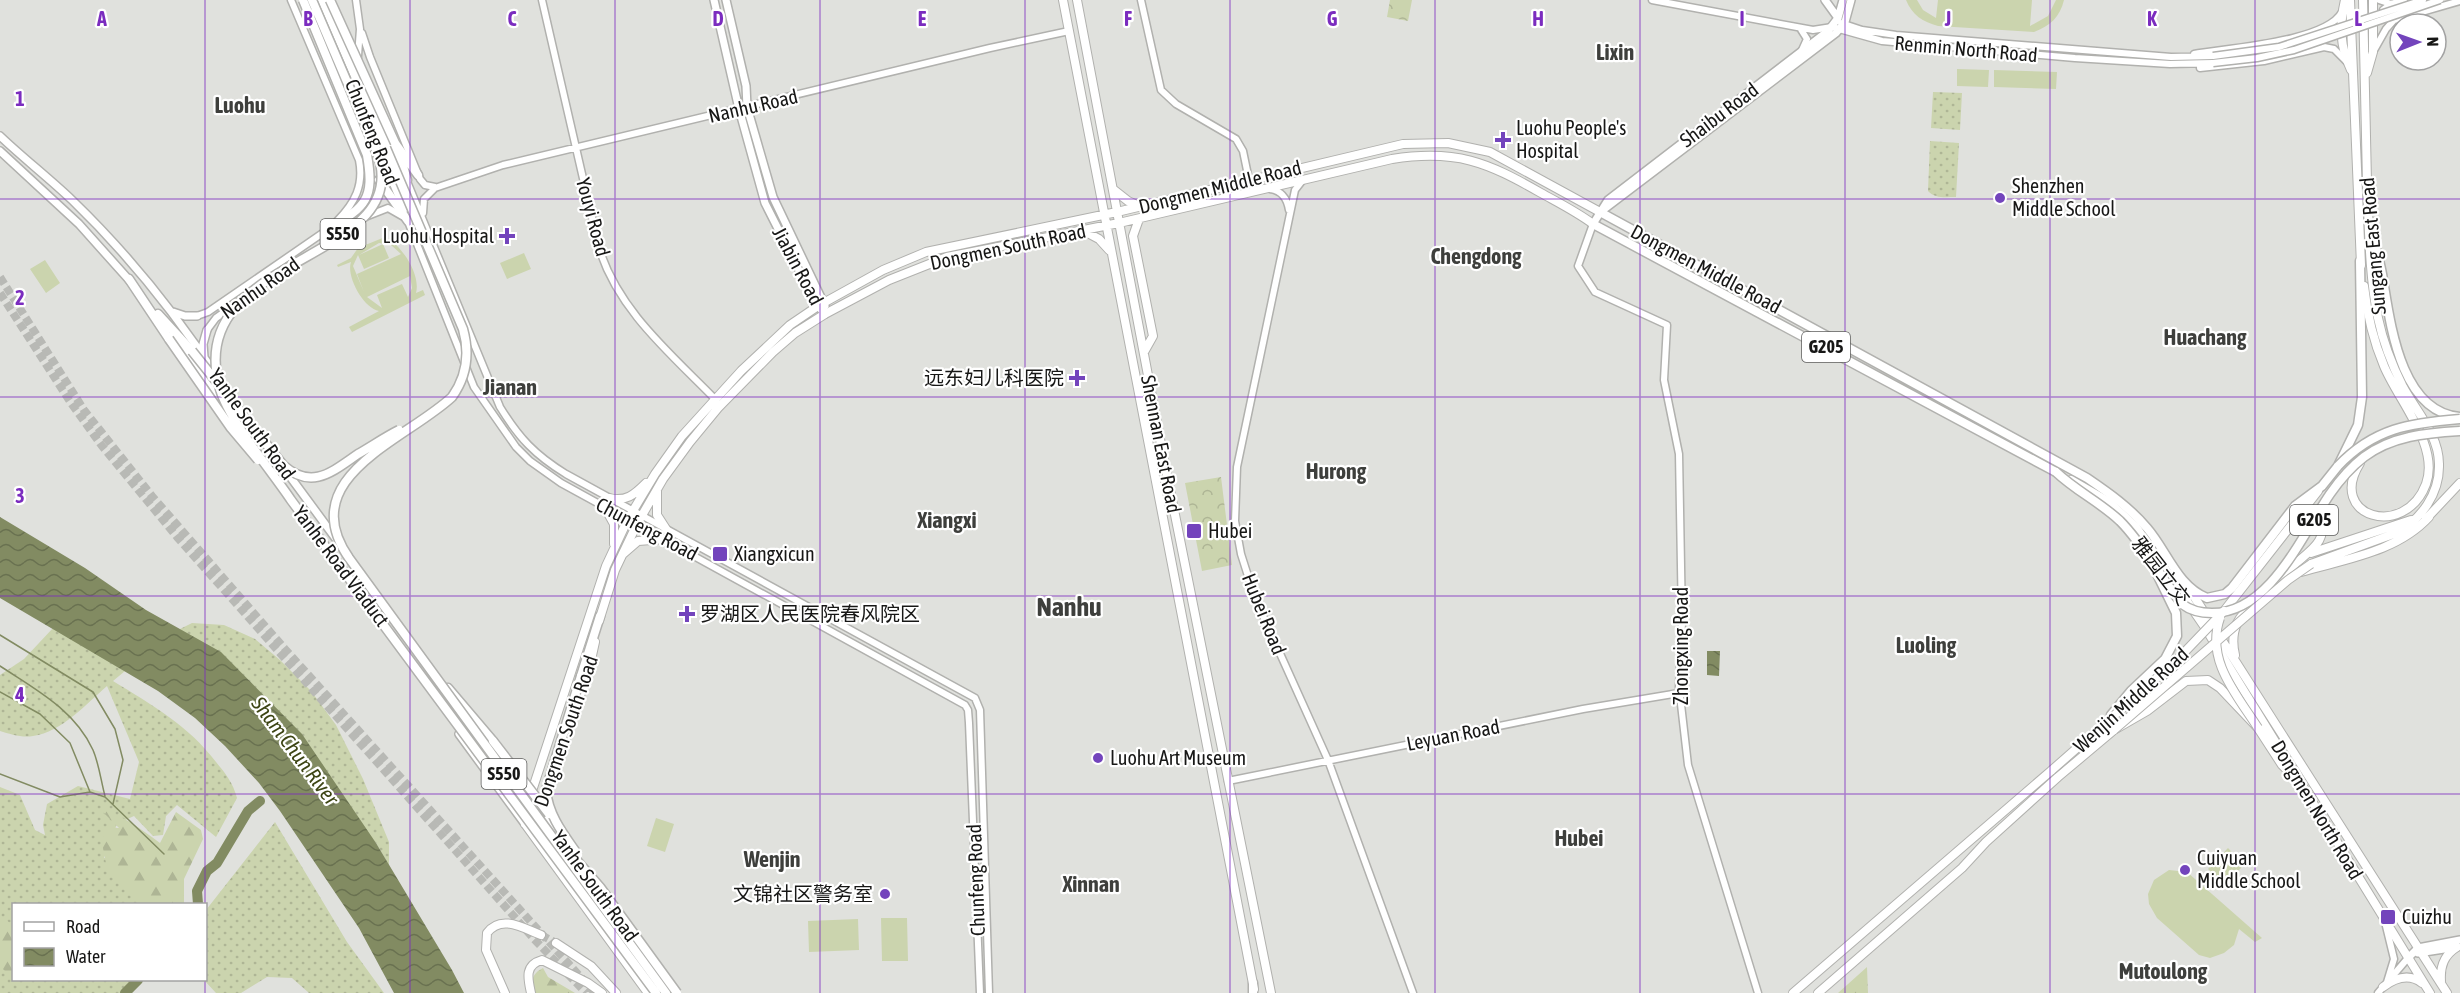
<svg xmlns="http://www.w3.org/2000/svg" width="2460" height="993" font-family="'Asap Condensed','Noto Sans SC',sans-serif">
<style>
.grass{fill:url(#grass-dots)}
.forest{fill:url(#forest-firs)}
.park{fill:url(#park-crowns)}
.pitch{fill:#cbd4ae;fill-rule:evenodd}
.water{fill:url(#water-waves)}
.lines{fill:none;stroke-linecap:round;stroke-linejoin:round}
.stream{stroke:#828b62;stroke-width:1.5}
.river{stroke:#828b62;stroke-width:10}
.primary-tunnel{stroke:#b8b9b5;stroke-width:8;stroke-dasharray:8 4;stroke-linecap:butt}
.trunk-tunnel{stroke:#b8b9b5;stroke-width:8;stroke-dasharray:8 4;stroke-linecap:butt}
.tertiary-casing{stroke:#b1b1ae;stroke-width:9}
.secondary-casing{stroke:#b1b1ae;stroke-width:10}
.primary-casing{stroke:#b1b1ae;stroke-width:10}
.trunk-casing{stroke:#b1b1ae;stroke-width:11}
.tertiary{stroke:#fff;stroke-width:6}
.secondary{stroke:#fff;stroke-width:7}
.primary{stroke:#fff;stroke-width:8}
.trunk{stroke:#fff;stroke-width:8}
.tertiary-bridge-casing{stroke:#b1b1ae;stroke-width:9;stroke-linecap:butt}
.primary-bridge-casing{stroke:#b1b1ae;stroke-width:10;stroke-linecap:butt}
.trunk-bridge-casing{stroke:#b1b1ae;stroke-width:11;stroke-linecap:butt}
.tertiary-bridge{stroke:#fff;stroke-width:6}
.primary-bridge{stroke:#fff;stroke-width:8}
.trunk-bridge{stroke:#fff;stroke-width:8}
.grid{fill:none;stroke:#7b2cbf;stroke-width:1.5;stroke-opacity:0.55}
.poi-dot{fill:#7344bc;stroke:#fff;stroke-width:2}
.labels{text-anchor:middle;stroke-width:4.5;stroke-linejoin:round;paint-order:stroke}
.shield{fill:#fff;stroke:#5d5d5c;stroke-width:1.5}
.shield-label{font-size:18px;font-weight:bold;fill:#171716}
.street-label{font-size:20px;fill:#171716;stroke:#fff}
.poi-label{font-size:20px;fill:#171716;stroke:#fff;text-anchor:start}
.water-label{font-size:21px;font-style:italic;fill:#3d4514;stroke:#fff}
.quarter-label{font-size:22px;font-weight:bold;fill:#3e3f3c;stroke:#fff}
.district-label{font-size:26px;font-weight:bold;fill:#3e3f3c;stroke:#fff}
.grid-label{font-size:20px;text-anchor:middle;font-weight:bold;fill:#7b2cbf;stroke:#fff;stroke-width:4.5;stroke-linejoin:round;paint-order:stroke}
</style>
<defs>
<pattern id="grass-dots" width="8" height="8" patternUnits="userSpaceOnUse" patternTransform="scale(1.5)"><rect width="8" height="8" fill="#cbd4ae"/><path d="M2 2h.1M6 6h.1" fill="none" stroke="#aeb595" stroke-width="1.8" stroke-linecap="round"/></pattern>
<pattern id="forest-firs" width="22" height="20" patternUnits="userSpaceOnUse" patternTransform="scale(1.5)"><rect width="22" height="20" fill="#cbd4ae"/><path d="M5 1l3.5 6h-7zM16 11l3.5 6h-7z" fill="#aeb595"/></pattern>
<pattern id="park-crowns" width="20" height="18" patternUnits="userSpaceOnUse" patternTransform="scale(1.5)"><rect width="20" height="18" fill="#cbd4ae"/><path d="M2 6a3 3 0 1 1 6 0M12 15a3 3 0 1 1 6 0" fill="none" stroke="#aeb595"/></pattern>
<pattern id="water-waves" width="16" height="10" patternUnits="userSpaceOnUse" patternTransform="scale(1.5)"><rect width="16" height="10" fill="#828b62"/><path d="M0 5q4-4 8 0t8 0" fill="none" stroke="#697150"/></pattern>
</defs>
<rect width="100%" height="100%" fill="#e0e1dd"/>
<path class="grass" d="M1933,92L1962,93L1960,130L1931,128Z
M1930,141L1959,143L1956,197C1946,197 1935,199 1928,191Z
M192,623L224,625L255,639L280,660L311,691L336,725L363,779L389,842V865L376,843L180,629Z
M53,628L125,671L113,681C152,705 188,725 216,762C226,774 233,783 237,798L216,837L177,805L166,816L163,835L153,836L134,816L117,824L104,858L137,859L154,904H14V980H136L125,993H0V787L20,795L35,830L45,835L43,825L47,804L78,786L130,799L139,762L107,686C86,704 62,732 33,736C22,738 10,734 0,731V675L24,659Z
M275,822L347,942L384,993H309L292,978L267,977L241,993H216L204,980L206,910Z"/>
<path class="forest" d="M100,809C123,815 141,829 160,843L176,812L201,830L203,839L184,879V904H147L135,899L120,879L107,868L102,843L105,827L119,828Z
M0,916L13,925L14,976L11,977L0,966Z
M1867,967L1868,993H1838Z
M543,968L548,977L575,993H533C532,981 531,974 543,968Z"/>
<path class="park" d="M1390,0H1412L1408,21L1387,17Z
M1221,477L1232,565L1202,571L1185,483Z"/>
<path class="pitch" d="M1906,0H1917L1923,10L1936,18L1938,0H2032L2030,26L2048,16L2056,0H2064C2060,17 2050,26 2034,32L1938,26C1923,22 1912,15 1906,0Z
M1957,69L1989,70L1988,87L1957,86Z
M1994,70L2057,72L2056,89L1994,87Z
M385,237C402,245 421,275 416,293L423,290L425,295L352,332L349,327L379,311C363,308 346,276 351,262L338,267L337,265L351,258L358,248ZM379,243L391,245L401,254L357,274L364,292L353,266L358,255L364,269L389,258L383,244L359,255ZM410,276L412,288L408,297L402,284L377,295L382,308L367,297Z
M524,253L531,269L507,279L500,263Z
M45,260L60,283L46,293L30,269Z
M656,818L674,824L665,852L647,846Z
M2228,848L2244,865L2225,884L2208,869Z
M2169,870L2187,872L2262,938L2255,942L2239,929L2234,945L2224,953L2210,958L2199,955L2157,918L2149,904L2148,894L2154,880Z
M881,918H907L908,961H882Z
M858,919L859,950L809,952L808,921Z"/>
<path class="water" d="M0,517L85,568L146,610L221,652L302,734L376,843L452,970L464,993H394L359,928L280,811L259,783L225,746L195,718L158,691L0,598Z
M1707,651H1720L1719,676L1707,675Z"/>
<g class="lines">
<path class="stream" d="M0,635L93,692L115,729L123,760L113,804
M0,666C35,689 75,710 93,750C99,764 101,781 105,796
M0,692L40,714L70,743L90,792
M0,774L60,797L90,792L105,797L164,854"/>
<path class="river" d="M198,904L197,891L207,871L217,863L248,811L260,801
M125,993L138,980"/>
<path class="primary-tunnel" d="M541,935L556,943"/>
<path class="trunk-tunnel" d="M0,277L84,410L152,496L285,649L595,993
M0,293L71,403L102,446L177,537L534,939L586,993"/>
<defs>
<path id="tertiary" d="M291,0L359,160C364,185 355,203 337,221
M356,0L360,29L357,69L398,161
M542,0L599,248C618,310 670,353 714,398
M1141,0L1161,90L1176,104L1236,139L1243,151L1249,180
M1652,0L1813,30L1832,27L1882,41L2075,58L2170,64L2213,63
M2379,0L2391,4L2404,0
M2384,17L2383,10L2391,4
M1841,23L1862,30L1896,35L2171,57L2213,56
M1800,28L1807,39L1802,50
M362,33L370,57L420,179L425,185L435,187
M2373,52L2386,29L2394,20L2460,1
M2194,54C2227,48 2326,42 2342,12
M2200,68L2264,61L2324,47L2334,49L2347,62
M379,150L404,210
M406,179L500,407C519,438 535,455 566,474L975,698L980,710L989,993
M1302,181L1295,190L1237,467L1235,521L1241,554L1255,598L1328,760L1413,993
M1270,189C1282,191 1287,198 1289,210
M423,213L424,199L435,188L503,165L990,48L1069,31
M365,217L388,208L402,216
M407,219L474,387L516,447L530,461L561,483L965,705L968,710L969,723L980,993
M1593,224L1578,266L1595,292L1667,325L1664,380L1679,454L1682,622L1679,687L1688,765L1758,993
M197,316L208,312L330,228
M207,330L216,318L237,303
M1228,781L1583,709L1679,693
M2385,922L2394,959L2387,982
M2378,993L2408,958"/>
<path id="secondary" d="M714,0L739,109L765,203L809,290L818,306L825,314
M726,0L746,86L747,107L773,197L825,306
M1825,0L1838,18
M0,136C23,158 49,178 72,200C128,254 176,314 218,378
M0,151L79,224L130,281
M1603,210L1836,33L1845,22L1851,0
M1593,224L1608,200L1828,31L1838,18L1843,0
M173,312L185,316H197
M173,335L227,411
M204,357L203,344L207,330
M283,467L339,543
M459,734L525,824
M482,734L530,797
M2418,953L2457,947
M2408,958L2418,948L2460,940"/>
<path id="primary" d="M1063,0L1254,989
M1077,0L1164,460L1271,993
M2345,0C2339,26 2340,46 2351,70
M2350,0L2361,265
M2363,0C2364,61 2366,121 2367,182C2369,227 2369,274 2378,318C2383,342 2392,365 2403,387C2416,411 2439,435 2439,464C2440,494 2421,519 2396,534
M2367,73L2373,52V0
M1114,190L1128,201L1139,206
M1139,219L1133,236L1153,336L1144,352
M1084,231L1099,239L1109,250
M2360,463C2326,517 2405,540 2426,484C2440,446 2398,400 2384,366C2373,340 2367,314 2364,286
M2071,480L2109,502L2136,527L2204,626L2430,993
M657,491V515L666,529
M609,498C626,502 634,495 646,483
M604,506L614,524V544
M2426,519L2460,483
M2311,553L2411,520
M623,554L638,541L665,539
M2311,564L2399,532
M2301,572C2345,559 2397,552 2429,517
M2188,587L2447,993
M2272,587C2280,579 2287,570 2296,563C2309,552 2335,535 2313,519H2300L2294,523
M2224,611L2318,491
M599,621L615,570L637,524L663,479L690,442L718,408L773,352L795,333L825,314L889,280L947,257L1119,223L1392,159C1456,149 1487,162 1541,193C1559,203 1577,212 1593,224
M2235,655C2229,629 2239,615 2258,599
M557,765L589,669L595,642
M530,797L564,844
M525,824L530,797L606,566L628,519L655,474L682,436L741,371L790,325L818,306L883,270L926,252L1117,212L1403,144L1448,143L1490,152L1600,212
M525,824L648,993
M597,890L672,993
M556,943L591,966L616,993
M2441,981C2440,966 2444,955 2457,947
M2383,987C2395,978 2409,973 2422,983
M505,993L486,950L487,933C501,914 523,928 541,935
M531,993C528,979 524,965 542,960L588,983L602,993
M1793,993L2052,770
M1818,993L1962,868L1986,842L2058,777L2114,730L2147,711L2186,681L2208,680L2220,688L2258,728L2282,765L2292,775"/>
<path id="trunk" d="M322,0L386,148
M395,143L418,175
M399,152L407,180
M379,180L408,221
M1600,212L2087,478C2109,493 2129,507 2147,528C2167,551 2177,586 2207,598L2225,594L2232,588L2295,506L2322,486L2338,466L2358,425L2362,397L2360,261
M1593,224L2056,472
M2369,224C2373,240 2379,257 2382,274C2390,320 2399,412 2460,417
M328,230C365,206 375,201 367,155
M129,279L169,339
M158,314L192,351
M581,676L600,616
M448,688L493,741
M2111,715L2131,691L2165,659L2177,636L2176,613L2157,574
M1253,983V993"/>
</defs>
<use href="#tertiary" class="tertiary-casing"/>
<use href="#secondary" class="secondary-casing"/>
<use href="#primary" class="primary-casing"/>
<use href="#trunk" class="trunk-casing"/>
<use href="#tertiary" class="tertiary"/>
<use href="#secondary" class="secondary"/>
<use href="#primary" class="primary"/>
<use href="#trunk" class="trunk"/>
<defs>
<path id="tertiary-bridge" d="M2213,56L2279,47L2423,0
M2213,63L2257,58L2294,50L2440,0"/>
<path id="primary-bridge" d="M2220,618C2205,660 2237,695 2258,728
M2114,730L2288,580L2311,564
M2052,770L2175,662L2224,611"/>
<path id="trunk-bridge" d="M303,0L367,155
M312,0L377,152C418,264 180,252 220,389C229,421 271,470 291,500L656,993
M330,0L395,143
M386,148L463,329C470,354 467,376 452,397C406,440 293,477 349,558L666,993
M169,339L231,428L258,460
M192,351L216,381
M224,391L283,465C312,491 333,471 358,454C372,446 385,437 399,430
M2338,466C2374,428 2410,423 2460,419
M2056,472C2076,491 2100,502 2120,521C2144,545 2160,577 2182,604C2191,611 2201,613 2212,613C2270,613 2302,535 2330,494C2339,481 2351,467 2364,457C2392,436 2426,433 2460,431
M493,741L549,814
M560,841L600,887L677,993
M578,855C564,835 548,815 546,790L581,676"/>
</defs>
<use href="#tertiary-bridge" class="tertiary-bridge-casing"/>
<use href="#primary-bridge" class="primary-bridge-casing"/>
<use href="#trunk-bridge" class="trunk-bridge-casing"/>
<use href="#tertiary-bridge" class="tertiary-bridge"/>
<use href="#primary-bridge" class="primary-bridge"/>
<use href="#trunk-bridge" class="trunk-bridge"/>
</g>
<path class="grid" d="M205,0V904M410,0V993M615,0V993M820,0V993M1025,0V993M1230,0V993M1435,0V993M1640,0V993M1845,0V993M2050,0V993M2255,0V993M0,199H2460M0,397H2460M0,596H2460M0,794H2460M205,980V993"/>
<g class="poi-dot">
<path d="M1500 131h6v6h6v6h-6v6h-6v-6h-6v-6h6z"/>
<circle cx="2000" cy="198" r="6"/>
<path d="M504 227h6v6h6v6h-6v6h-6v-6h-6v-6h6z"/>
<path d="M1074 369h6v6h6v6h-6v6h-6v-6h-6v-6h6z"/>
<rect x="1186" y="523" width="16" height="16" rx="3"/>
<rect x="712" y="546" width="16" height="16" rx="3"/>
<path d="M684 605h6v6h6v6h-6v6h-6v-6h-6v-6h6z"/>
<circle cx="1098" cy="758" r="6"/>
<circle cx="2185" cy="870" r="6"/>
<circle cx="885" cy="894" r="6"/>
<rect x="2380" y="909" width="16" height="16" rx="3"/>
</g>
<g class="labels">
<g class="shield">
<rect x="320.5" y="219" width="45" height="30" rx="4.5"/>
<rect x="1802" y="332" width="48" height="30" rx="4.5"/>
<rect x="2290" y="505" width="48" height="30" rx="4.5"/>
<rect x="481.5" y="759" width="45" height="30" rx="4.5"/>
</g>
<g class="shield-label">
<text x="343" y="240">S550</text>
<text x="1826" y="353">G205</text>
<text x="2314" y="526">G205</text>
<text x="504" y="780">S550</text>
</g>
<g class="street-label">
<text transform="translate(1966 49) rotate(5)" y="7">Renmin North Road</text>
<text transform="translate(753 106) rotate(-13)" y="7">Nanhu Road</text>
<text transform="translate(1719 115) rotate(-37)" y="7">Shaibu Road</text>
<text transform="translate(372 132) rotate(68)" y="7">Chunfeng Road</text>
<text transform="translate(1220 187) rotate(-14)" y="7">Dongmen Middle Road</text>
<text transform="translate(593 217) rotate(75)" y="7">Youyi Road</text>
<text transform="translate(2373 246) rotate(-95)" y="7">Sungang East Road</text>
<text transform="translate(1008 247) rotate(-12)" y="7">Dongmen South Road</text>
<text transform="translate(798 266) rotate(62)" y="7">Jiabin Road</text>
<text transform="translate(1706 269) rotate(28)" y="7">Dongmen Middle Road</text>
<text transform="translate(260 288) rotate(-35)" y="7">Nanhu Road</text>
<text transform="translate(252 424) rotate(54)" y="7">Yanhe South Road</text>
<text transform="translate(1161 444) rotate(79)" y="7">Shennan East Road</text>
<text transform="translate(647 529) rotate(28)" y="7">Chunfeng Road</text>
<text transform="translate(341 566) rotate(53)" y="7">Yanhe Road Viaduct</text>
<text transform="translate(2161 571) rotate(52)" y="7">雅园立交</text>
<text transform="translate(1264 614) rotate(68)" y="7">Hubei Road</text>
<text transform="translate(1681 646) rotate(-90)" y="7">Zhongxing Road</text>
<text transform="translate(2131 700) rotate(-42)" y="7">Wenjin Middle Road</text>
<text transform="translate(566 731) rotate(-71)" y="7">Dongmen South Road</text>
<text transform="translate(1453 735) rotate(-11)" y="7">Leyuan Road</text>
<text transform="translate(2317 810) rotate(59)" y="7">Dongmen North Road</text>
<text transform="translate(976 880) rotate(-92)" y="7">Chunfeng Road</text>
<text transform="translate(595 886) rotate(54)" y="7">Yanhe South Road</text>
</g>
<g class="poi-label">
<text x="1516" y="135">Luohu People's<tspan x="1516" dy="23">Hospital</tspan></text>
<text x="2012" y="193">Shenzhen<tspan x="2012" dy="23">Middle School</tspan></text>
<text x="494" y="243" text-anchor="end">Luohu Hospital</text>
<text x="1064" y="385" text-anchor="end">远东妇儿科医院</text>
<text x="1208" y="538">Hubei</text>
<text x="734" y="561">Xiangxicun</text>
<text x="700" y="621">罗湖区人民医院春风院区</text>
<text x="1110" y="765">Luohu Art Museum</text>
<text x="2197" y="865">Cuiyuan<tspan x="2197" dy="23">Middle School</tspan></text>
<text x="873" y="901" text-anchor="end">文锦社区警务室</text>
<text x="2402" y="924">Cuizhu</text>
</g>
<g class="water-label">
<text transform="translate(295 751) rotate(53)" y="7">Sham Chun River</text>
</g>
<g class="quarter-label">
<text x="1615" y="60">Lixin</text>
<text x="240" y="113">Luohu</text>
<text x="1476" y="264">Chengdong</text>
<text x="2205" y="345">Huachang</text>
<text x="510" y="395">Jianan</text>
<text x="1336" y="479">Hurong</text>
<text x="947" y="528">Xiangxi</text>
<text x="1926" y="653">Luoling</text>
<text x="1579" y="846">Hubei</text>
<text x="772" y="867">Wenjin</text>
<text x="1091" y="892">Xinnan</text>
<text x="2163" y="979">Mutoulong</text>
</g>
<g class="district-label">
<text x="1069" y="616">Nanhu</text>
</g>
</g>
<g class="grid-label">
<text x="102" y="26">A</text>
<text x="308" y="26">B</text>
<text x="512" y="26">C</text>
<text x="718" y="26">D</text>
<text x="922" y="26">E</text>
<text x="1128" y="26">F</text>
<text x="1332" y="26">G</text>
<text x="1538" y="26">H</text>
<text x="1742" y="26">I</text>
<text x="1948" y="26">J</text>
<text x="2152" y="26">K</text>
<text x="2358" y="26">L</text>
<text x="20" y="106">1</text>
<text x="20" y="305">2</text>
<text x="20" y="503">3</text>
<text x="20" y="702">4</text>
</g>
<rect x="12" y="903" width="195" height="78" fill="#ffffff" stroke="#a2a2a2" stroke-width="1.5"/>
<rect x="24" y="922" width="30" height="9" fill="#ffffff" stroke="#a2a2a2" stroke-width="1.5"/>
<text x="66" y="933" font-size="18" fill="#171716">Road</text>
<rect x="24" y="948" width="30" height="18" fill="url(#water-waves)" stroke="#a2a2a2" stroke-width="1.5"/>
<text x="66" y="963" font-size="18" fill="#171716">Water</text>
<g transform="translate(2418 42) rotate(89)"><circle r="28" fill="#ffffff" stroke="#a2a2a2" stroke-width="1.5"/>
<path d="M0-4.5L10 22L0 15L-10 22Z" fill="#7344bc"/>
<text y="-9" font-size="16" font-weight="bold" text-anchor="middle" fill="#171716">N</text>
</g>
</svg>
